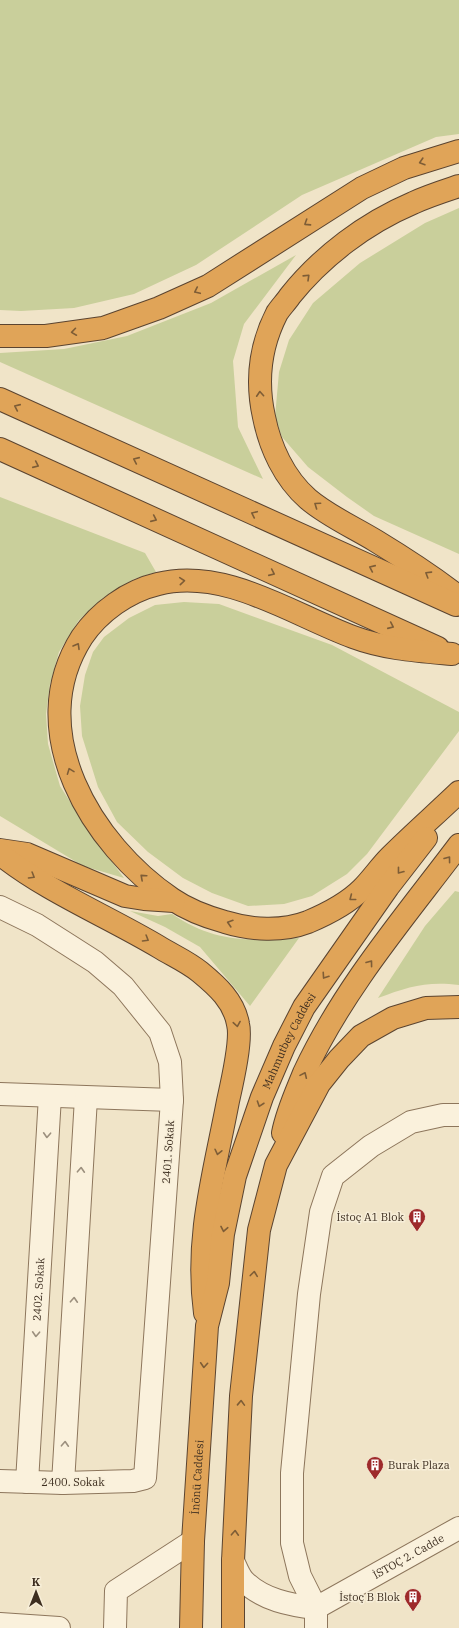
<svg xmlns="http://www.w3.org/2000/svg" width="459" height="1628" font-family="'IBM Plex Serif',serif">
<style>
.green{fill:#c9cf9b}
.lines{fill:none;stroke-linecap:round;stroke-linejoin:round}
.minor-casing{stroke:#8d765c;stroke-width:24}
.highway-casing{stroke:#5b4430;stroke-width:24}
.minor{stroke:#faf1dc;stroke-width:22}
.highway{stroke:#e0a458;stroke-width:22}
.oneway{stroke:#7e5d36}
.oneway2{stroke:#9c907e}
.labels{text-anchor:middle;stroke-width:3;stroke-linejoin:round;paint-order:stroke}
.street-label{font-size:11px;fill:#3d2e20;stroke:#f7eed8}
.poi-label{font-size:11px;fill:#3d2e20;stroke:#f7eed8;text-anchor:end}
</style>
<rect width="100%" height="100%" fill="#f0e4c8"/>
<path class="green" d="M0,0H459V134L436,137L302,195L196,265L134,294L74,308L21,311L0,310Z
M459,208V554L374,516L347,497L308,467L282,437L275,417L279,372L289,340L313,303L360,263L425,223Z
M296,255L244,324L233,361L238,427L263,479L0,362V353L64,349L127,336L211,303Z
M0,497L145,553L156,572L134,579L103,598L79,620L59,652L50,684L46,714L48,744L60,786L89,831L124,878L83,866L0,816Z
M184,602L219,604L332,645L459,712V731L367,854L347,874L312,896L284,904L248,906L212,893L183,878L148,852L117,822L98,787L82,736L80,706L85,675L93,652L104,637L129,618L155,605Z
M455,891L459,892V985C426,981 408,987 378,998L425,926Z
M130,911L158,916L172,914C215,943 249,941 299,938L250,1006L200,947L165,927Z"/>
<g class="lines">
<defs>
<g id="minor">
<path d="M0,907L37,925L70,946L95,962L123,986L160,1032L170,1062L172,1100L145,1478L133,1481L63,1483L0,1481"/>
<path d="M0,1094L172,1100"/>
<path id="s1" d="M27,1482L50,1096"/>
<path d="M63,1483L86,1098"/>
<path d="M233,1561C236,1567 239,1576 244,1581C263,1600 290,1605 316,1608"/>
<path id="s2" d="M316,1608L459,1528"/>
<path d="M0,1624L59,1628"/>
<path d="M115,1628L116,1591L193,1541"/>
<path d="M316,1628V1608L300,1576L292,1543V1473L309,1294L321,1212L333,1176L371,1146L411,1122L443,1115H459"/>
</g>
<g id="highway">
<path d="M459,186C444,191 428,196 413,203C366,223 322,256 290,296C286,302 281,307 277,313C260,346 256,381 264,417C270,447 284,478 308,499C328,516 353,527 376,541C404,558 433,577 459,597"/>
<path d="M0,336H46L103,328L159,308L208,286L362,188L404,168L459,151"/>
<path d="M0,399L456,605"/>
<path d="M0,449L438,648"/>
<path d="M452,654C418,651 385,649 353,637C293,615 225,567 158,584C128,591 99,612 82,637C22,731 92,845 172,899C188,910 207,917 225,922C251,930 282,932 308,922C327,914 347,904 362,889C372,879 380,867 390,857C412,835 436,814 459,792"/>
<path d="M0,850L27,854L125,896L144,899L174,901"/>
<path d="M0,854C46,891 107,916 159,947C172,955 188,962 200,972C217,986 234,1001 238,1024C242,1040 232,1083 228,1101C214,1175 195,1237 205,1313"/>
<path d="M283,1133C287,1112 296,1093 304,1073C343,989 404,918 459,845"/>
<path id="s3" d="M191,1628L193,1541L207,1326L218,1283L223,1234L235,1176L262,1097L284,1046L304,1007L388,887L426,838"/>
<path d="M233,1628V1561L241,1396L259,1230L276,1165L319,1084L339,1059L361,1036L393,1018L426,1008L459,1007"/>
</g>
</defs>
<use href="#minor" class="minor-casing"/>
<use href="#highway" class="highway-casing"/>
<use href="#minor" class="minor"/>
<use href="#highway" class="highway"/>
</g>
<defs><path id="oneway-chevron" d="M-2-3.5L2.5 0L-2 3.5" fill="none" stroke-width="1.6" stroke-linecap="round" stroke-linejoin="round"/></defs>
<g class="oneway">
<use href="#oneway-chevron" transform="translate(422 162) rotate(163)"/>
<use href="#oneway-chevron" transform="translate(307 223) rotate(147)"/>
<use href="#oneway-chevron" transform="translate(307 277) rotate(-44)"/>
<use href="#oneway-chevron" transform="translate(197 291) rotate(155)"/>
<use href="#oneway-chevron" transform="translate(74 332) rotate(172)"/>
<use href="#oneway-chevron" transform="translate(260 394) rotate(-94)"/>
<use href="#oneway-chevron" transform="translate(17 407) rotate(-156)"/>
<use href="#oneway-chevron" transform="translate(136 460) rotate(-156)"/>
<use href="#oneway-chevron" transform="translate(36 465) rotate(24)"/>
<use href="#oneway-chevron" transform="translate(317 505) rotate(-145)"/>
<use href="#oneway-chevron" transform="translate(254 514) rotate(-155)"/>
<use href="#oneway-chevron" transform="translate(154 519) rotate(24)"/>
<use href="#oneway-chevron" transform="translate(372 568) rotate(-156)"/>
<use href="#oneway-chevron" transform="translate(272 573) rotate(24)"/>
<use href="#oneway-chevron" transform="translate(428 574) rotate(-148)"/>
<use href="#oneway-chevron" transform="translate(182 581) rotate(-5)"/>
<use href="#oneway-chevron" transform="translate(391 626) rotate(24)"/>
<use href="#oneway-chevron" transform="translate(77 646) rotate(-60)"/>
<use href="#oneway-chevron" transform="translate(70 771) rotate(-111)"/>
<use href="#oneway-chevron" transform="translate(448 859) rotate(-53)"/>
<use href="#oneway-chevron" transform="translate(400 871) rotate(128)"/>
<use href="#oneway-chevron" transform="translate(32 876) rotate(31)"/>
<use href="#oneway-chevron" transform="translate(143 877) rotate(-138)"/>
<use href="#oneway-chevron" transform="translate(352 898) rotate(142)"/>
<use href="#oneway-chevron" transform="translate(230 923) rotate(-163)"/>
<use href="#oneway-chevron" transform="translate(146 939) rotate(31)"/>
<use href="#oneway-chevron" transform="translate(370 963) rotate(-53)"/>
<use href="#oneway-chevron" transform="translate(325 976) rotate(124)"/>
<use href="#oneway-chevron" transform="translate(237 1024) rotate(81)"/>
<use href="#oneway-chevron" transform="translate(304 1075) rotate(-66)"/>
<use href="#oneway-chevron" transform="translate(260 1104) rotate(109)"/>
<use href="#oneway-chevron" transform="translate(218 1152) rotate(103)"/>
<use href="#oneway-chevron" transform="translate(224 1229) rotate(101)"/>
<use href="#oneway-chevron" transform="translate(254 1274) rotate(-83)"/>
<use href="#oneway-chevron" transform="translate(204 1365) rotate(94)"/>
<use href="#oneway-chevron" transform="translate(241 1403) rotate(-88)"/>
<use href="#oneway-chevron" transform="translate(235 1533) rotate(-87)"/>
</g>
<g class="oneway2">
<use href="#oneway-chevron" transform="translate(47 1135) rotate(93)"/>
<use href="#oneway-chevron" transform="translate(81 1170) rotate(-87)"/>
<use href="#oneway-chevron" transform="translate(74 1300) rotate(-87)"/>
<use href="#oneway-chevron" transform="translate(36 1334) rotate(93)"/>
<use href="#oneway-chevron" transform="translate(65 1444) rotate(-87)"/>
</g>
<defs>
<symbol id="building-pin" viewBox="-11 -11 22 30"><path d="M0 17L-7.5 6A9.5 9.5 0 1 1 7.5 6Z" fill="#9e2a2b" stroke="#f7eed8"/><path d="M-4-6H4V6H1V3H-1V6H-4ZM-2.5-4.3h1.7v1.8h-1.7ZM.8-4.3h1.7v1.8H.8ZM-2.5-1h1.7V.8h-1.7ZM.8-1h1.7V.8H.8Z" fill="#fff"/></symbol>
</defs>
<g fill-rule="evenodd">
<use href="#building-pin" x="407" y="1207" width="20" height="27"/>
<use href="#building-pin" x="365" y="1455" width="20" height="27"/>
<use href="#building-pin" x="403" y="1587" width="20" height="27"/>
</g>
<g class="labels">
<g class="street-label">
<text dy="4" stroke="none"><textPath href="#s3" startOffset="601">Mahmutbey Caddesi</textPath></text>
<text transform="translate(168 1152) rotate(-86)" y="4">2401. Sokak</text>
<text dy="4" stroke="none"><textPath href="#s1" startOffset="193">2402. Sokak</textPath></text>
<text dy="4" stroke="none"><textPath href="#s3" startOffset="151">İnönü Caddesi</textPath></text>
<text x="73" y="1486">2400. Sokak</text>
<text dy="4" stroke="none"><textPath href="#s2" startOffset="106">İSTOÇ 2. Cadde</textPath></text>
</g>
<g class="poi-label">
<text x="404" y="1221">İstoç A1 Blok</text>
<text x="388" y="1469" text-anchor="start">Burak Plaza</text>
<text x="400" y="1601">İstoç B Blok</text>
</g>
</g>
<g transform="translate(36 1592)" stroke="#f7eed8" stroke-width="3" paint-order="stroke">
<path d="M0-3L7 15L0 10L-7 15Z" fill="#3d2e20"/>
<text y="-6" font-size="11" font-weight="bold" text-anchor="middle" fill="#3d2e20">K</text>
</g>
</svg>
